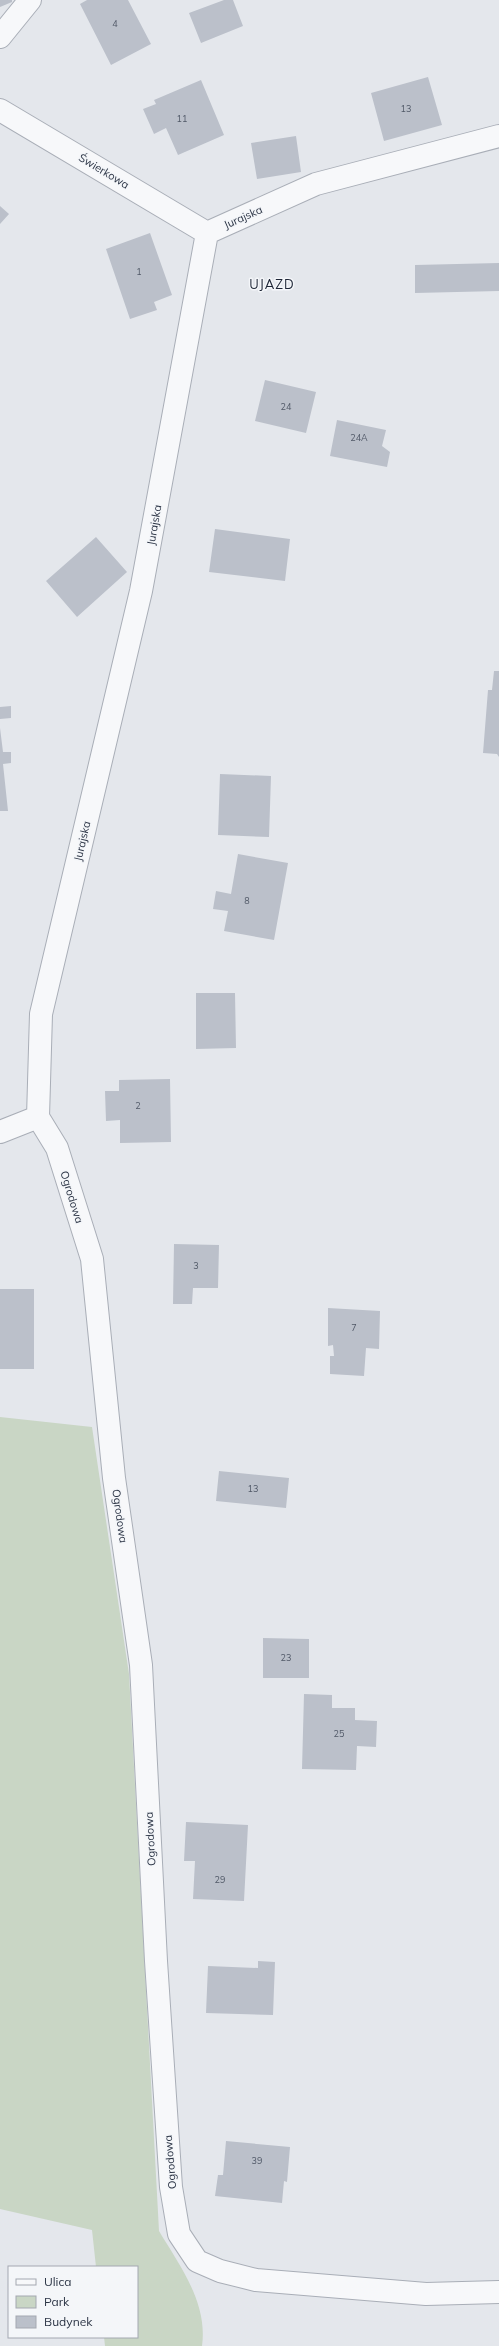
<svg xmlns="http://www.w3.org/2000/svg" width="499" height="2346" font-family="Mulish,sans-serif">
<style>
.green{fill:#c9d6c5}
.building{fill:#bbc0ca}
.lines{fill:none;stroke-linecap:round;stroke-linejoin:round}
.minor-casing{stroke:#a9aeb7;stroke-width:24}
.minor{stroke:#f7f8fa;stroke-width:22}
.labels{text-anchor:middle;stroke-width:3;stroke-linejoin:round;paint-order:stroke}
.number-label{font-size:9px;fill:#4f5766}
.street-label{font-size:11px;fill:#2b3445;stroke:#f4f6f9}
.quarter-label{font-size:13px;letter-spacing:1px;fill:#1d2536;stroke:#f4f6f9}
</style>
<rect width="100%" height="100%" fill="#e4e7ec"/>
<path class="green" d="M0,1417L92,1427L129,1674L159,2231C180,2266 208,2303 202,2346H105L104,2337H137V2267H96L92,2230L0,2209Z"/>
<path class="building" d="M0,0H12V2L0,7Z
M87,0H128L151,44L111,65L80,4Z
M224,0H233L243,26L201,43L189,13Z
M428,77L442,125L384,141L371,93Z
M201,80L224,135L178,155L166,128L154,134L143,109L156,104L154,100Z
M296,136L301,172L257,179L251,143Z
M0,206L9,214L0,224Z
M150,233L172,295L154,302L157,310L130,319L106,249Z
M499,263V291L415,293V265Z
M265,380L316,392L306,433L255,421Z
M337,420L386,430L382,446L390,452L387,467L330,456Z
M215,529L290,539L285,581L209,572Z
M96,537L127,572L77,617L46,581Z
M494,671H499V757L497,754L483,753L488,690H492Z
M11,706V718L0,719V707Z
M0,728L3,752H11V763L3,764L8,811H0Z
M220,774L271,776L269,837L218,835Z
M238,854L288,863L274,940L224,931L228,911L213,909L216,891L231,894Z
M196,993H235L236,1048L196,1049Z
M170,1079L171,1142L120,1143V1120L106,1121L105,1091H119V1080Z
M174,1244L219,1245L218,1288H193L192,1304H173Z
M0,1289H34V1369H0Z
M328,1308L380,1311L379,1349L366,1348L364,1376L330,1374V1356H334L333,1345L328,1346Z
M219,1471L289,1478L286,1508L216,1501Z
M263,1638L309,1639V1678H263Z
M304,1694L332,1695V1708H355V1720L377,1721L376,1747L357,1746L356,1770L302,1769Z
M186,1822L248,1825L244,1901L193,1899L195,1861H184Z
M258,1961L275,1962L273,2015L206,2013L208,1966L258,1968Z
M226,2141L290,2147L287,2182L284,2181L282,2203L215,2196L218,2175H223Z"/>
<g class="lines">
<defs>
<path id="minor" d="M0,37L30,0
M0,110L207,233
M207,233L316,184L499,136
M38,1117L57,1148L92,1259L114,1478L141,1665L156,1961L171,2187L179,2234L197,2261L220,2271L256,2280L426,2294L499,2292
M38,1117L41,1014L141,591L207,233
M0,1132L38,1117"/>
</defs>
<use href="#minor" class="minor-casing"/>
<use href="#minor" class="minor"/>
</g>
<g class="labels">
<g class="number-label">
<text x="115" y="27">4</text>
<text x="406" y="112">13</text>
<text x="182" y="122">11</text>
<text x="139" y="275">1</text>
<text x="286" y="410">24</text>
<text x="359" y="441">24A</text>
<text x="247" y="904">8</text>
<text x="138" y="1109">2</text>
<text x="196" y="1269">3</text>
<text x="354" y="1331">7</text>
<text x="253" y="1492">13</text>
<text x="286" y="1661">23</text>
<text x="339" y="1737">25</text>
<text x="220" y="1883">29</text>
<text x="257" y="2164">39</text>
</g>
<g class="street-label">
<text transform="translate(104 171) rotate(31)" y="4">Świerkowa</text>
<text transform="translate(243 217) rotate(-24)" y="4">Jurajska</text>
<text transform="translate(154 525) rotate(-80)" y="4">Jurajska</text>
<text transform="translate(82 841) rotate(-77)" y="4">Jurajska</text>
<text transform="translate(72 1197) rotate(73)" y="4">Ogrodowa</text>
<text transform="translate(120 1516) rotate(82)" y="4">Ogrodowa</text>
<text transform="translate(150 1839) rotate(-93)" y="4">Ogrodowa</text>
<text transform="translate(170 2162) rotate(-95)" y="4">Ogrodowa</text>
</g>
<g class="quarter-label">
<text x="272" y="289">UJAZD</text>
</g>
</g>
<rect x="8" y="2266" width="130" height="72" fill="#f4f6f9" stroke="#a4a8b1"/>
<rect x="16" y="2279" width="20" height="6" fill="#f7f8fa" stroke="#a4a8b1"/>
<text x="44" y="2286" font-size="12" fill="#2b3445">Ulica</text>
<rect x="16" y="2296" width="20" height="12" fill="#c9d6c5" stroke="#a4a8b1"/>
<text x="44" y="2306" font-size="12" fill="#2b3445">Park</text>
<rect x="16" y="2316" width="20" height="12" fill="#bbc0ca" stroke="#a4a8b1"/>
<text x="44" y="2326" font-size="12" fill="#2b3445">Budynek</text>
</svg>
